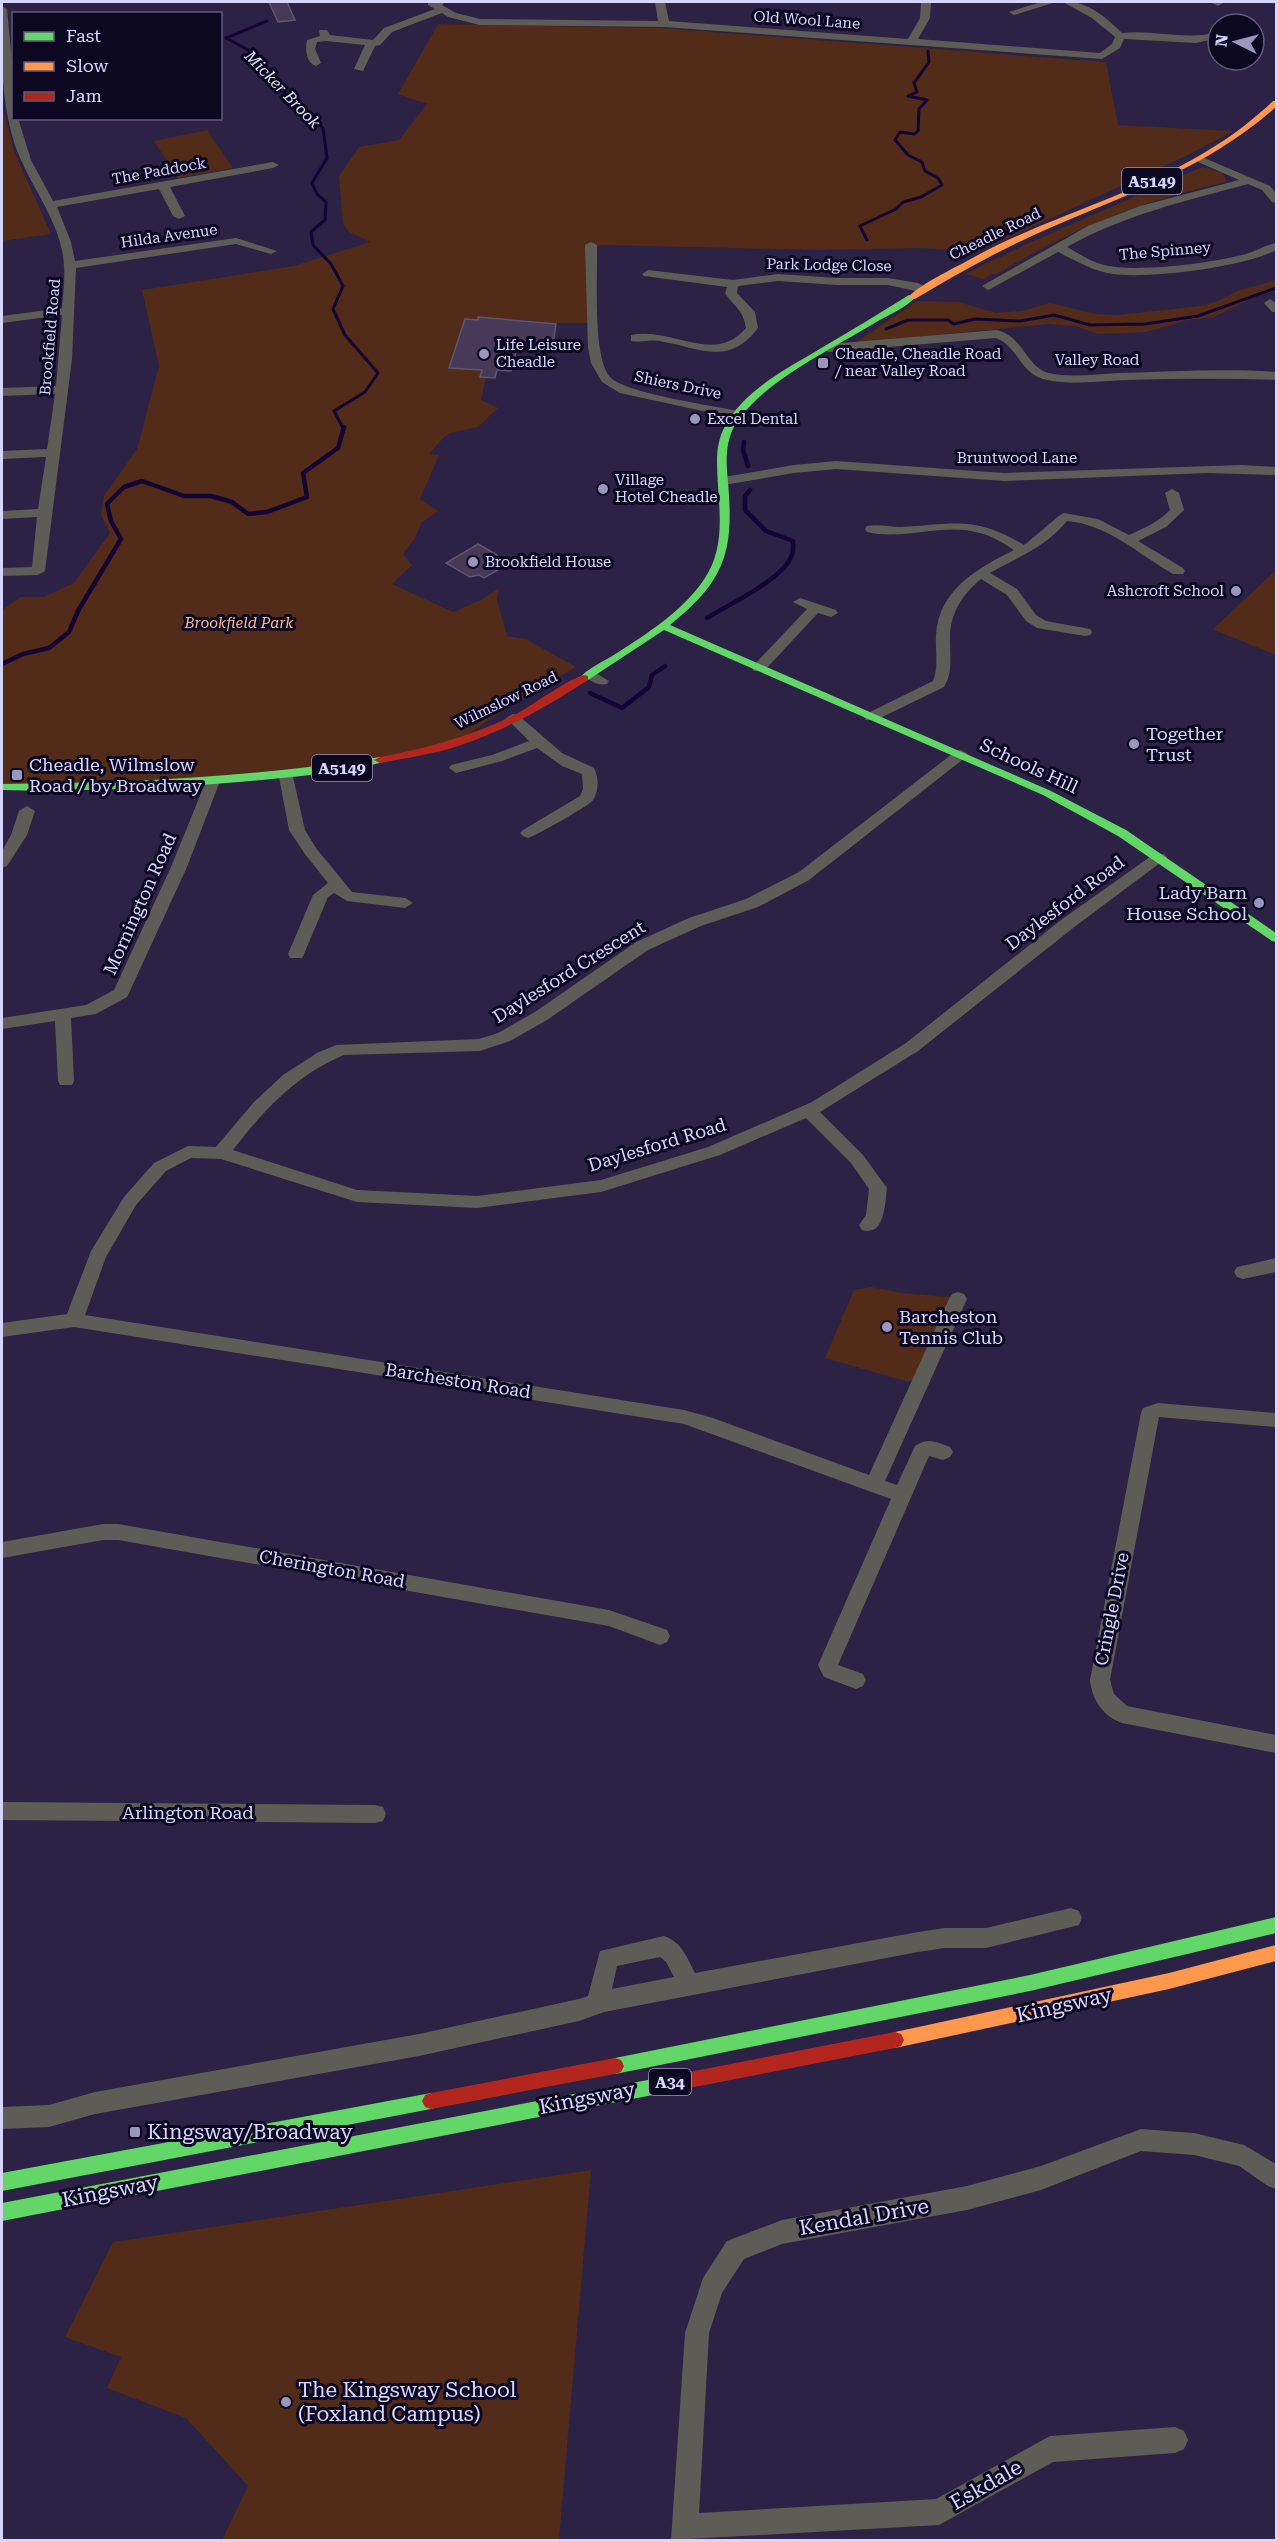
<svg xmlns="http://www.w3.org/2000/svg" width="1278" height="2542" font-family="'Roboto Serif',serif">
<style>
.green{fill:#522b19}
.lines{fill:none;stroke-linecap:round;stroke-linejoin:round}
.stream-far1{stroke:#130434;stroke-width:3}
.stream{stroke:#130434;stroke-width:4.5}
.building{fill:#463a58;stroke:#605571;stroke-width:1.5}
.street{fill:#5e5c56;fill-rule:evenodd}
.fast{fill:#63d668;fill-rule:evenodd}
.slow{fill:#ff974d;fill-rule:evenodd}
.jam{fill:#b3261e;fill-rule:evenodd}
.poi-dot{fill:#9b96bd;stroke:#0d0822;stroke-width:2}
.labels{text-anchor:middle;stroke-width:6;stroke-linejoin:round;paint-order:stroke}
.far-street-label{font-size:15px;fill:#d8d5fd;stroke:#0d0822}
.far-poi-label{font-size:15px;fill:#d8d5fd;stroke:#0d0822;text-anchor:start}
.far-park-label{font-size:15px;font-style:italic;fill:#f7b897;stroke:#0d0822}
.far-water-label{font-size:16px;font-style:italic;fill:#e1e0f5;stroke:#0d0822}
.shield{fill:#0d0822;stroke:#9b98bb;stroke-width:1.5}
.shield-label{font-size:16px;font-weight:bold;fill:#d8d5fd}
.poi-label{font-size:18px;fill:#d8d5fd;stroke:#0d0822;text-anchor:start}
.street-label{font-size:18px;fill:#d8d5fd;stroke:#0d0822}
.near-street-label{font-size:21px;fill:#d8d5fd;stroke:#0d0822}
.near-poi-label{font-size:21px;fill:#d8d5fd;stroke:#0d0822;text-anchor:start}
</style>
<rect width="100%" height="100%" fill="#2b2245"/>
<path class="green" d="M438,24L660,28L1106,62L1118,125L1233,131L1190,154L980,251L918,248L819,250L601,245L592,250L594,323H538L539,321L505,319L504,322L499,321V318L479,317L478,320L465,319L449,367L482,370L486,377L481,400L498,408L478,427L451,433L444,437L429,454L439,455L420,499L438,511L421,523L416,536L403,554L412,565L392,584L453,612L481,600L499,588L497,600L507,636L526,639L576,667L506,708L456,743L286,777L2,787V610L21,597H43L74,583L110,533L101,515L104,496L137,449L159,366L142,290L294,266L370,242L349,232L343,224L339,176L359,147L399,140L427,104L398,94Z
M2,105L14,151L51,234L2,241Z
M207,130L233,168L178,178L154,141Z
M1202,167L1221,172L1227,180L1222,183C1141,201 1067,231 997,274H991L984,279L965,274L1029,243Z
M1276,280V291L1257,296L1214,317L1187,320L1147,332L1098,334L1075,326L1048,324L855,343L917,301L959,302L996,313L1022,311L1050,303L1096,314L1118,315L1201,306L1218,301L1237,291Z
M1276,570V655L1212,629H1213Z
M871,1287L902,1293L950,1297L913,1380L909,1382L825,1358L854,1290Z
M591,2170L559,2540H222L248,2486L186,2418L107,2388L121,2357L65,2337L113,2242Z"/>
<g class="lines">
<path class="stream-far1" d="M267,21L226,38L252,52L280,89L323,128L327,158L312,183L317,194L326,202L325,220L311,232L313,245L331,264L343,286L333,309L345,335L378,373L365,392L334,411L343,428
M867,240L860,226L896,209L903,202L921,197L942,185L938,178L925,171L922,162L908,155L895,140L900,132L914,134L918,131L919,109L927,100L908,96L917,92L914,83L929,62L928,51
M886,329L908,320H948L954,324L975,319L1020,321L1054,315L1090,325L1145,324L1198,316L1276,288"/>
<path class="stream" d="M744,442L743,450L748,466
M707,618C729,604 783,580 792,555C794,551 793,546 793,541L766,531L745,510V496L750,490
M2,664L23,654L49,648L69,632L78,611L121,539L111,521L107,504L124,487L142,481L184,496H211L232,502L248,514L267,512L307,497L303,473L338,448L344,427
M590,693L622,708L649,687L652,675L665,666"/>
</g>
<path class="building" d="M269,2H287L295,20L278,22Z
M478,317L556,324L554,338L544,341L519,340L511,371L497,370L495,378L480,377L482,370L449,368L465,319L478,320Z
M478,544L497,555L490,558L505,566L484,578L479,575L470,577L446,563Z"/>
<g class="lines">
<path class="street" d="M428,2H445L442,5L456,13L480,19L658,21L655,2H665L669,21L908,39L920,18L921,2H931L930,18L918,39L1100,53L1112,44L1115,37L1092,18L1063,2C1086,0 1106,17 1122,33C1155,29 1186,41 1218,32V38L1196,43L1124,39L1120,48L1102,59L664,27L480,25L448,17L442,13L392,32L380,45L375,46L363,71L354,69L365,45L326,41L317,42L315,49L321,63L316,66C306,63 305,49 307,40L320,36L319,30H327L330,35L373,40L384,28L435,9L428,5Z
M1041,2H1056L1014,15L1009,12Z
M1210,2H1222L1223,3L1218,6Z
M2,6L7,9L14,83V118H18L31,160L53,201L273,162L279,165L273,168L170,187L185,216L179,219L173,216L159,189L57,207L71,242L75,261L236,238L277,251L271,254L236,244L76,268L72,359L45,571L38,575L2,576V568L32,567L37,517L2,519V511L38,509L46,457L2,459V451L47,449L55,394L2,396V388L56,386L62,315L2,323V316L62,308C63,295 65,280 64,267C63,228 36,194 21,160C1,117 0,52 2,6Z
M1202,157L1270,186L1276,193V203L1272,202L1262,190L1248,184C1185,201 1124,215 1067,247C1078,253 1091,262 1104,265C1136,273 1213,263 1246,254C1256,251 1266,245 1276,243V250C1245,267 1149,279 1113,274C1093,271 1076,261 1058,252L992,288L988,290L982,286L1088,226L1140,206L1239,180L1198,162V158Z
M591,242L597,245C598,274 592,357 610,377C626,394 717,406 743,412L745,415L743,418L739,419L620,393L602,382L591,363L588,348L585,245Z
M648,270L733,280L778,274L837,278H888L918,283L931,289L925,293L888,285H837L778,281L738,286L737,293L755,312L758,328C728,368 698,347 659,341C650,339 640,343 631,341V335C672,326 714,366 746,328C743,309 735,308 725,293L727,287L644,276L642,274Z
M1270,299L1276,303V312H1272L1264,303Z
M997,330C1024,337 1026,367 1049,373C1071,378 1096,374 1119,373C1171,372 1224,368 1276,372V380C1226,378 1176,379 1125,380C1099,381 1069,386 1043,379C1020,372 1017,346 996,338L829,352L823,348L829,344Z
M836,461L1004,473L1242,465L1276,467V475L1208,473L1004,481L836,469L794,473L724,485L717,481L724,477L794,465Z
M1172,489L1179,493L1184,510L1166,527L1138,541L1183,568L1185,571L1183,574H1173C1140,555 1107,524 1067,521C1046,547 1018,557 990,573L1017,589L1036,615L1046,621L1090,629L1092,632L1090,635L1085,636L1037,628L1026,621L1007,595L981,579C961,595 949,616 950,641C950,657 953,672 944,687L876,720H866L864,717L866,714L933,681C939,666 935,651 936,635C939,589 978,568 1014,550C1003,543 992,536 980,533C943,522 905,541 867,532L865,529L867,526C878,524 890,527 900,527C953,524 975,515 1024,545C1034,538 1058,515 1064,513L1098,519L1129,535C1144,528 1159,522 1170,510L1165,493Z
M800,598L836,610L838,613L831,617L818,613L764,671H754L752,668L754,665L807,609L793,602Z
M591,670L609,681L607,684C598,686 589,681 584,674L586,671Z
M513,714L518,715L562,753L594,768C599,777 599,791 593,800C589,806 537,835 528,838L523,836L520,833L523,830L580,796L583,789L582,774L562,766L537,748L502,761L456,773L449,768L451,765L492,755L529,741L506,718Z
M961,750L968,754L966,757L809,880L758,907L701,926L648,950L547,1020L510,1041L480,1051L344,1055C296,1075 264,1110 233,1150L357,1190L477,1196L601,1180L708,1147L812,1102L906,1043L1061,920L1154,854H1164L1167,857L1164,860L1073,928L918,1051L820,1112L863,1155L887,1188C885,1203 885,1237 862,1230L859,1225L866,1215L869,1189L851,1163L806,1118L720,1155L601,1192L477,1208L357,1202L221,1159L191,1158L166,1171L136,1205L106,1257L85,1315L684,1410L713,1418L869,1475L949,1299L952,1294L958,1292L964,1294L967,1299L885,1481L897,1485L915,1446C928,1437 936,1442 950,1447L953,1452L950,1457L943,1460L929,1456L838,1665L863,1674L866,1680L863,1686L856,1689L824,1677L818,1665L891,1499L684,1424L74,1327L2,1337V1323L67,1314L91,1251L124,1197L154,1163L188,1146L216,1147L254,1102L283,1075L317,1053L336,1045L479,1039L498,1033L535,1012L636,942L689,918L746,899L799,872L956,751Z
M286,772L293,777L305,830L316,848L352,892L405,898L413,903L405,908L347,901L334,893L328,897L304,954L302,958H290L288,954L313,895L328,883L305,854L289,830L279,777Z
M213,776L220,781L187,867L129,993L127,997L96,1014L71,1018L74,1081L72,1085H60L58,1081L55,1021L2,1029V1018L86,1005L114,990L171,867L206,781Z
M27,806L35,811L27,835L7,866L2,868V851L11,835L19,811Z
M1276,1258V1272L1243,1279L1237,1277L1234,1272L1237,1267Z
M1158,1403L1276,1413V1427L1159,1417L1110,1680L1114,1694L1127,1706L1276,1735V1753L1122,1723C1103,1716 1092,1700 1090,1680L1141,1413L1143,1408Z
M103,1524H118L609,1610L667,1630L670,1636L667,1642L660,1645L609,1626L118,1540H103L2,1558V1542Z
M2,1802L375,1805L383,1807L386,1814L383,1821L375,1823L2,1820Z
M1071,1908L1079,1911L1082,1918L1079,1925L986,1948H945L918,1952L604,2012L579,2021L419,2056L95,2114L49,2127L2,2129V2107L49,2105L95,2092L419,2034L579,1999L588,1996L600,1951L664,1936C682,1942 687,1958 695,1973L918,1932L945,1928H986ZM660,1957L666,1962L674,1977L612,1989L617,1966Z
M1141,2129L1194,2133L1244,2145L1276,2164V2189L1268,2186L1239,2166L1194,2155L1141,2151L1041,2190L967,2210L782,2244L744,2259L722,2293L709,2333L699,2513L936,2499L1050,2436L1175,2427L1184,2431L1188,2440L1184,2449L1175,2453L1053,2462L939,2525L671,2540L685,2333L703,2278L727,2241L782,2220L967,2186L1041,2166Z"/>
<path class="fast" d="M909,295L916,297C906,307 891,314 878,321C836,347 761,382 735,425C725,442 726,463 728,482C734,551 726,580 670,625L1051,791L1126,830L1276,933V942L1272,941L1118,836L1043,795L664,630L588,680H580L579,678C589,668 604,661 617,653C648,633 681,612 703,581C729,544 717,503 717,461C717,449 719,437 725,426C745,389 788,368 823,347C852,330 880,313 909,295Z
M380,757L384,758V762C344,772 302,776 262,780C176,788 88,792 2,790V784C129,783 255,777 380,757Z
M1276,1917V1933L1030,1991L615,2074L609,2072L606,2066L609,2060L615,2058L1030,1975Z
M658,2078L664,2080L667,2086L664,2092L658,2094L2,2221V2203Z
M431,2093L437,2095L440,2101L437,2107L431,2109L2,2191V2173Z"/>
<path class="slow" d="M1273,101H1276V107C1208,167 1135,191 1052,227C1005,247 960,272 915,299L908,297C925,281 957,267 978,255C1055,214 1142,193 1215,146C1236,133 1255,118 1273,101Z
M1276,1945V1961L1169,1989L895,2048L889,2046L886,2040L889,2034L895,2032L1169,1973Z"/>
<path class="jam" d="M584,675L588,676V680C548,706 506,730 461,745C435,754 407,758 380,763L374,760L380,757C428,748 472,736 516,714C535,704 566,680 584,675Z
M895,2032L901,2034L904,2040L901,2046L895,2048L658,2094L652,2092L649,2086L652,2080L658,2078Z
M615,2058L621,2060L624,2066L621,2072L615,2074L431,2109L425,2107L422,2101L425,2095L431,2093Z"/>
</g>
<g class="poi-dot">
<circle cx="484" cy="354" r="6"/>
<rect x="817" y="357" width="12" height="12" rx="3"/>
<circle cx="695" cy="419" r="6"/>
<circle cx="603" cy="489" r="6"/>
<circle cx="473" cy="562" r="6"/>
<circle cx="1236" cy="591" r="6"/>
<circle cx="1134" cy="744" r="6"/>
<rect x="11" y="769" width="12" height="12" rx="3"/>
<circle cx="1259" cy="903" r="6"/>
<circle cx="887" cy="1327" r="6"/>
<rect x="129" y="2126" width="12" height="12" rx="3"/>
<circle cx="286" cy="2402" r="6"/>
</g>
<g class="labels">
<g class="far-street-label">
<text transform="translate(807 20) rotate(4)" y="5">Old Wool Lane</text>
<text transform="translate(159 171) rotate(-10)" y="5">The Paddock</text>
<text transform="translate(995 234) rotate(-26)" y="5">Cheadle Road</text>
<text transform="translate(169 236) rotate(-8)" y="5">Hilda Avenue</text>
<text transform="translate(1165 251) rotate(-5)" y="5">The Spinney</text>
<text transform="translate(829 265) rotate(1)" y="5">Park Lodge Close</text>
<text transform="translate(50 337) rotate(-85)" y="5">Brookfield Road</text>
<text x="1097" y="365">Valley Road</text>
<text transform="translate(678 385) rotate(12)" y="5">Shiers Drive</text>
<text x="1017" y="463">Bruntwood Lane</text>
<text transform="translate(506 700) rotate(-26)" y="5">Wilmslow Road</text>
</g>
<g class="far-poi-label">
<text x="496" y="350">Life Leisure<tspan x="496" dy="17">Cheadle</tspan></text>
<text x="835" y="359">Cheadle, Cheadle Road<tspan x="835" dy="17">/ near Valley Road</tspan></text>
<text x="707" y="424">Excel Dental</text>
<text x="615" y="485">Village<tspan x="615" dy="17">Hotel Cheadle</tspan></text>
<text x="485" y="567">Brookfield House</text>
<text x="1224" y="596" text-anchor="end">Ashcroft School</text>
</g>
<g class="far-park-label">
<text x="239" y="628">Brookfield Park</text>
</g>
<g class="far-water-label">
<text transform="translate(283 89) rotate(46)" y="6">Micker Brook</text>
</g>
<g class="shield">
<rect x="1122" y="168" width="60" height="26" rx="4.5"/>
<rect x="312" y="755" width="60" height="26" rx="4.5"/>
<rect x="649" y="2069" width="42" height="26" rx="4.5"/>
</g>
<g class="shield-label">
<text x="1152" y="187">A5149</text>
<text x="342" y="774">A5149</text>
<text x="670" y="2088">A34</text>
</g>
<g class="poi-label">
<text x="1146" y="740">Together<tspan x="1146" dy="21">Trust</tspan></text>
<text x="29" y="771">Cheadle, Wilmslow<tspan x="29" dy="21">Road / by Broadway</tspan></text>
<text x="1247" y="899" text-anchor="end">Lady Barn<tspan x="1247" dy="21">House School</tspan></text>
<text x="899" y="1323">Barcheston<tspan x="899" dy="21">Tennis Club</tspan></text>
</g>
<g class="street-label">
<text transform="translate(1029 766) rotate(25)" y="6">Schools Hill</text>
<text transform="translate(1065 903) rotate(-37)" y="6">Daylesford Road</text>
<text transform="translate(140 904) rotate(-66)" y="6">Mornington Road</text>
<text transform="translate(569 972) rotate(-32)" y="6">Daylesford Crescent</text>
<text transform="translate(657 1145) rotate(-17)" y="6">Daylesford Road</text>
<text transform="translate(458 1381) rotate(9)" y="6">Barcheston Road</text>
<text transform="translate(332 1569) rotate(10)" y="6">Cherington Road</text>
<text transform="translate(1112 1609) rotate(-79)" y="6">Cringle Drive</text>
<text x="188" y="1819">Arlington Road</text>
</g>
<g class="near-street-label">
<text transform="translate(1064 2005) rotate(-13)" y="7">Kingsway</text>
<text transform="translate(587 2098) rotate(-11)" y="7">Kingsway</text>
<text transform="translate(110 2191) rotate(-11)" y="7">Kingsway</text>
<text transform="translate(864 2217) rotate(-10)" y="7">Kendal Drive</text>
<text transform="translate(986 2485) rotate(-30)" y="7">Eskdale</text>
</g>
<g class="near-poi-label">
<text x="147" y="2139">Kingsway/Broadway</text>
<text x="298" y="2397">The Kingsway School<tspan x="298" dy="24">(Foxland Campus)</tspan></text>
</g>
</g>
<rect width="1278" height="2542" fill="none" stroke="#d8d5fd" stroke-width="6"/>
<rect x="12" y="12" width="210" height="108" fill="#0d0822" stroke="#5e5a7a" stroke-width="1.5"/>
<rect x="24" y="32" width="30" height="9" fill="#63d668" stroke="#5e5a7a" stroke-width="1.5"/>
<text x="66" y="42" font-size="18" fill="#d8d5fd">Fast</text>
<rect x="24" y="62" width="30" height="9" fill="#ff974d" stroke="#5e5a7a" stroke-width="1.5"/>
<text x="66" y="72" font-size="18" fill="#d8d5fd">Slow</text>
<rect x="24" y="92" width="30" height="9" fill="#b3261e" stroke="#5e5a7a" stroke-width="1.5"/>
<text x="66" y="102" font-size="18" fill="#d8d5fd">Jam</text>
<g transform="translate(1236 42) rotate(276)"><circle r="28" fill="#0d0822" stroke="#5e5a7a" stroke-width="1.5"/>
<path d="M0-4.5L10 22L0 15L-10 22Z" fill="#9b96bd"/>
<text y="-9" font-size="16" font-weight="bold" text-anchor="middle" fill="#d8d5fd">N</text>
</g>
</svg>
